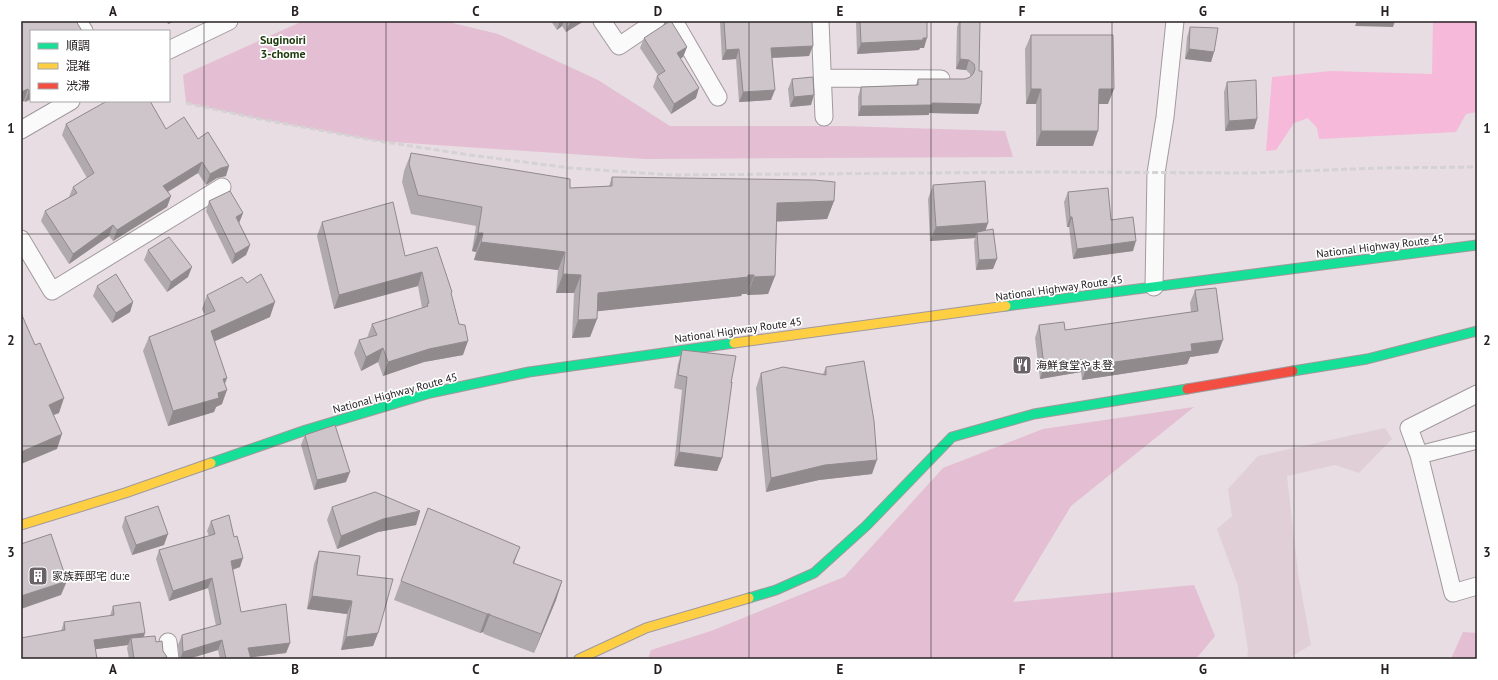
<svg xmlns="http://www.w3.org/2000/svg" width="1498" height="680" font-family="'PT Sans','Noto Sans JP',sans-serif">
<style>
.built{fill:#e1cfd8}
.green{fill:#e4bed2}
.water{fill:#f6b9da}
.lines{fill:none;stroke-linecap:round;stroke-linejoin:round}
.street-casing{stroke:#a1999d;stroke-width:19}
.fast-casing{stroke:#a1999d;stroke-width:11}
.slow-casing{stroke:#a1999d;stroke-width:11}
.jam-casing{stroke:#a1999d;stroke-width:11}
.street{stroke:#fbfafb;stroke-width:17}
.fast{stroke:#16e098;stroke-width:9}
.slow{stroke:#ffcf43;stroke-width:9}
.jam{stroke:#f24e42;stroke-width:9}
.rail{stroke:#d4d2d3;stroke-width:3;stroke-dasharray:6 3;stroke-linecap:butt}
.wall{fill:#b0a9ad}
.shaded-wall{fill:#908a8d}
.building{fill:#cdc5c9;stroke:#908a8d}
.grid{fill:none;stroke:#262023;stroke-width:1;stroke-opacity:0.55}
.labels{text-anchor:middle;stroke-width:3.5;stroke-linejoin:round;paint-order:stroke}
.street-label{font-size:11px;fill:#262023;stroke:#fff}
.poi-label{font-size:11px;fill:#262023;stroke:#fff;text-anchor:start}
.neighbourhood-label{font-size:12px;font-weight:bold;fill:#1d3a0c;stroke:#fff}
.neatline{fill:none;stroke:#262023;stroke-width:1.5}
.grid-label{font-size:13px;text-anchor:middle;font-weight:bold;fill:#262023}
</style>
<rect width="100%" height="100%" fill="#e7dde2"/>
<path class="built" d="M1385,428L1392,439L1359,473L1335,465L1287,476L1298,573L1311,645L1287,659H1247L1248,650L1238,586L1217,529L1232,516L1228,489L1258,456Z"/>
<path class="green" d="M303,21H444L498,34L598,80L670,126H840L1005,131L1013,157L645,159L378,141L255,118L186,103L183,75Z
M1194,407L1071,506L1013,602L1194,585L1215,636L1196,659H648L651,650L711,631L844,577L943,468L1043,429Z
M1463,632L1477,633V659H1451Z"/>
<path class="water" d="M1433,21H1477V112L1466,114L1456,132L1319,139L1317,128L1308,118L1294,123L1276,150L1266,151L1272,77L1331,71L1432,74Z"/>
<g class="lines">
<defs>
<path id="street" d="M78,21L84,31
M602,21L619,46L656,21
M674,21L718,97
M820,21L824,117
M169,50L229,21
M823,78L941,79
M21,130L71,101
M21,239L52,291L222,187
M1154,287L1156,173L1165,117L1175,21
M1477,440L1419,455L1453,593L1477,586
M1419,455L1409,428L1477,394
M168,642L170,659"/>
<path id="fast" d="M1006,306L1477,245
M1293,371L1367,359L1477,331
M211,463L306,430L430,393L529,372L734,343
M749,598L776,590L814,573L866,526L952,437L1034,414L1187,389"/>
<path id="slow" d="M734,343L1006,306
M21,525L125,493L211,463
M579,659L646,628L749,598"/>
<path id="jam" d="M1187,389L1293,371"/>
</defs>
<use href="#street" class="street-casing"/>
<use href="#fast" class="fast-casing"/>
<use href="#slow" class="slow-casing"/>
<use href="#jam" class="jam-casing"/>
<use href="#street" class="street"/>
<use href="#fast" class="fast"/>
<use href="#slow" class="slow"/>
<use href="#jam" class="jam"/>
<path class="rail" d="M186,103L255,118L378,141L470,155L570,168L672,175L1050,172L1250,173L1379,168L1477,167"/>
</g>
<path class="wall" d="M21,21L31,99L25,102L24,101L21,102Z
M166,21H175L168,24Z
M551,21H584L566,32L562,26L557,30Z
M720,21H812L809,56L772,58L771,100L739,102L736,59L722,60Z
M856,21H927L924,48H920L919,50L857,54Z
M959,21H980L979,71L981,104L978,114L929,113V115L858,116V97L861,87L916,85L918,79H965L970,77V74L966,70L956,69L957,27Z
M1190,27L1214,52L1211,62L1185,59L1187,37Z
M1031,35L1108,104H1099L1093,146H1036V104H1026L1025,49Z
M644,38L687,47L683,57L680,59L696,98L671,114L653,87L657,76L658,75L640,48Z
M792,79L811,105L790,107L788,89Z
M1227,82L1257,119L1254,129L1225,131L1224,92Z
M105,101H150L166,129L198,139L226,176L217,178L206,185L198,173L168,192L171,196L167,207L113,241L109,236L69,264L41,221L45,211L69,197L73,187L87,178L62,135L66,124L104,103Z
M411,153L570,188L609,186L612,177L834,201L827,219L777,221L775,276L768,294L747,295V294H742L741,296L597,311V319L590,337L572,338L574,293H556L558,270L474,260L476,252L472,251L476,226L411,214L402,182L404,171Z
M933,185L988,223L985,230L993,269L976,270L974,242L975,238L930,241L928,199Z
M1068,192L1111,220L1133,251L1073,259L1069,227H1067L1064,202Z
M209,201L243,213L239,223L250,245L246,255L232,264L206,211Z
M322,222L405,256L451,295L463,355L424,362L383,376L378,362L361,371L354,353L359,340L367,338L372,324L422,308L418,286L334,309L317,236Z
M148,250L188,277L167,292L144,260Z
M97,286L133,302L130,312L112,323L93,296Z
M1195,290L1218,353L1190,357L1187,364L1082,380L1081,372L1040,379L1035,338L1039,325L1065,330L1191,312L1190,303Z
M207,295L270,317L215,341L225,383L222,404L216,407L214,412L168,426L143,351L149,337L205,315L202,309Z
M682,350L731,383L722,458L717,471L674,466L682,390L674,388L678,364Z
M826,367L872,474L819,480L766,492L756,388L761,373L823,374Z
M305,435L346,482L314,490L301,445Z
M332,507L420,511L416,525L378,532L337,549L327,520Z
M428,508L514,564L562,581L556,600L534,653L484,634L483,632L480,633L394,600Z
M125,517L164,545L132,555L122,527Z
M211,521L240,567L233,570L241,612L290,643L286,653L250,657L251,659H220L218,650L188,659H179L178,645L182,635L216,626L208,588L169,601L156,559L159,550L209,536L207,531Z
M319,551L357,575L378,633L373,646L341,650L347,614L307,609L314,564Z
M113,606L144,637L156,642L163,651L167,657L166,659H129L127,648L128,645L95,649L61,631L64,622L110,616Z"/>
<path class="shaded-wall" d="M169,21H175L168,24Z
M560,21H564L562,26L557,30Z
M572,21H584L566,32L570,22Z
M1357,21H1395L1393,27L1355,26Z
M923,38H927L924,48H920L919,50L857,54L861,43Z
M813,46L809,56L768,58L771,48Z
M687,47L683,57L673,63L677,53Z
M739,49L736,59L722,60L726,50Z
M1189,49L1214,52L1211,62L1185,59Z
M960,59L969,60L966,70L956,69Z
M699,88L696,98L671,114L674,104Z
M28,89L24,101L21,102V92Z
M1031,89H1041L1036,104H1026Z
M1099,89H1114L1108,104H1093Z
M31,90V99L25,102L29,91Z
M775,90L771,100L739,102L743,92Z
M814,95L811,105L790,107L794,97Z
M932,103L981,104L978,114L929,113V115L858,116L861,106Z
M1257,119L1254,129L1225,131L1229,121Z
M1041,131H1098L1093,146H1036Z
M202,162L198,173L159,197L163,186Z
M229,166L226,176L217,178L206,185L210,174L221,168Z
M171,196L167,207L113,241L117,230Z
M834,201L827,219L770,222L777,203Z
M243,213L239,223L236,217Z
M1070,217H1072L1069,227H1067Z
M988,223L983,238L977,232L975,238L930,241L936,227Z
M113,225L109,236L69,264L73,254Z
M478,233H483L476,252L472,251Z
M1136,241L1133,251L1073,259L1077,249Z
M481,242L565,252L558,270L474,260Z
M250,245L246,255L232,264L235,254Z
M997,259L993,269L976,270L979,260Z
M192,267L188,277L167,292L171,282Z
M422,272L418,286L334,309L339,295Z
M563,274L581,275L574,293H556Z
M748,275H754L747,294H742L741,296L591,312L598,293Z
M775,276L768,294L747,295L754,277Z
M133,302L130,312L112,323L116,313Z
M275,302L270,317L206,345L211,331Z
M597,319L590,337L572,338L578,320Z
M1223,340L1218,353L1190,357L1187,364L1082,380L1087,366L1191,344Z
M468,341L463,355L424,362L383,376L388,362L429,349Z
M383,348L378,362L361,371L366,357Z
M1086,359L1081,372L1040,379L1044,366Z
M227,378L222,392L227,390L222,404L216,407L214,412L168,426L173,411L223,379Z
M64,398L59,413L44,419L49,405Z
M62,434L57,449L21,464V452Z
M679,452L722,458L717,471L674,466Z
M877,460L872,474L819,480L766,492L771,478L825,465Z
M350,472L346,482L314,490L317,480Z
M420,511L416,525L378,532L337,549L341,536L383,519Z
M168,534L164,545L132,555L136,545Z
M520,547L513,566V563Z
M243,558L240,567L227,571L231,561Z
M212,578L208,588L169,601L173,591Z
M67,581L61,595L21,609V596Z
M562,581L556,600L534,653L541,634Z
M312,596L352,601L347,614L307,609Z
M487,614H490L483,632L480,633Z
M145,633L142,643L131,638L128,645L90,650L94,640Z
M378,633L373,646L341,650L346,637Z
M222,640L218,650L188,659H180L183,652Z
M290,643L286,653L245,658L248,648Z"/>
<path class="building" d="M21,21H76L82,31H31V90L29,91L28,89L21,92Z
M670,21H671L687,47L677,53L699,88L674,104L657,76L665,71L644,38Z
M724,21H812L813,46L771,48L775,90L743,92L739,49L726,50Z
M860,21H927V38H923V40L861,43Z
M960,21H980L979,71H982L981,104L932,103V105L861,106V87L918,85V79H965L970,77L973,74L975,69L974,64L969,60L960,59Z
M1190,27L1218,28L1214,52L1189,49Z
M1031,35H1113L1114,89H1099L1098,131H1041V89H1031Z
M813,77L814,95L794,97L792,79Z
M1256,80L1257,119L1229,121L1227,82Z
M107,101H150L166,129L184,117L198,139L208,132L229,166L221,168L210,174L202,162L163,186L171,196L117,230L113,225L73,254L45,211L77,193L73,187L94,173L66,124Z
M411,153L570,179V188L612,186V177L814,180L835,182L834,201L777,203L775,276L754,277V275H748V277L598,293L597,319L578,320L581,275L563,274L565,252L481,242L483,233H478L482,207L418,195L409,164Z
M985,181L988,223L936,227L933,185Z
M1108,188L1111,220L1133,217L1136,241L1077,249L1072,217H1070L1068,192Z
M230,191L243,213L236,217L250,245L235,254L209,201Z
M393,202L405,256L437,247L452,292L451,293L459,324L465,325L468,341L429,349L388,362L383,348L366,357L359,340L377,335L372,324L428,306L427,304L429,303L422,272L339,295L322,222Z
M993,229L997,259L979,260L977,232Z
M169,237L192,267L171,282L148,250Z
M116,274L133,302L116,313L97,286Z
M261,274L275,302L211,331L227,378L223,379L227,390L218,393L219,398L173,411L149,337L215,311L207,295L242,277L247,283Z
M1216,288L1223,340L1191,344L1192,351L1087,366L1086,359L1044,366L1039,325L1064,322L1065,330L1198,311L1195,290Z
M21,313L35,345L40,343L64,398L49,405L62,434L21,452Z
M682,350L736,356L731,383L732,382L722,458L679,452L687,377L678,375Z
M864,361L874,421L877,460L825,465L771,478L761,373L783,367L826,375V367Z
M335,425L350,472L317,480L305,435Z
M375,492L420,511L383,519L341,536L332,507Z
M158,506L168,534L136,545L125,517Z
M428,508L520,547L513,563L562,581L541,634L490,615V614H487L401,581Z
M229,515L234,537L237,536L243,558L231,561L241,612L286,604L290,643L248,648L251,659H226L222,640L183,652L182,635L221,624L212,578L173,591L159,550L215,534L211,521Z
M51,534L67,581L21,596V544Z
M319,551L360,556L357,575L393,579L378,633L346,637L352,601L312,596Z
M140,602L145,633L94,640L97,659H21V638L65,630L64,622L114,615L113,606Z
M155,636L156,642L162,641L163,651L167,657L160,659H134L131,638Z"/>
<path class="grid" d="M204,21V659M386,21V659M567,21V659M749,21V659M931,21V659M1112,21V659M1294,21V659M21,234H1477M21,446H1477"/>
<defs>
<symbol id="restaurant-square" viewBox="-11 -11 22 22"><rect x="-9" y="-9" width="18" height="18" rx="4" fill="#6a6266" stroke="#fff"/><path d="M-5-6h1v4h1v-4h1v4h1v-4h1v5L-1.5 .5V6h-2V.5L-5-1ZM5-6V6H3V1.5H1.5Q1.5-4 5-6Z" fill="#fff"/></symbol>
<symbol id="building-square" viewBox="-11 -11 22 22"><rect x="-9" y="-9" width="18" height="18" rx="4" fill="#6a6266" stroke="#fff"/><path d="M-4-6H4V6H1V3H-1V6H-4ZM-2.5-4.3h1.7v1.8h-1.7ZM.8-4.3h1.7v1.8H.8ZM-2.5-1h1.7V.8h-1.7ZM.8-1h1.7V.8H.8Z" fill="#fff"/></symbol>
</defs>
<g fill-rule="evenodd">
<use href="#restaurant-square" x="1011" y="354" width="22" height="22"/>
<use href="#building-square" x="27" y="565" width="22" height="22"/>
</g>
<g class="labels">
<g class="street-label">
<text transform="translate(1380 246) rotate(-7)" y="4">National Highway Route 45</text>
<text transform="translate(1059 288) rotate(-8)" y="4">National Highway Route 45</text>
<text transform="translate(738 330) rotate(-8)" y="4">National Highway Route 45</text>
<text transform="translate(395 393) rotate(-15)" y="4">National Highway Route 45</text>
</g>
<g class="poi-label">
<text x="1036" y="369">海鮮食堂やま登</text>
<text x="52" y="580">家族葬邸宅 du:e</text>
</g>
<g class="neighbourhood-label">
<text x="283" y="44">Suginoiri<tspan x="283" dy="14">3-chome</tspan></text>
</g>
</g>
<rect width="1498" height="680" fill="none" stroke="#ffffff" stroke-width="44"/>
<rect x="30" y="30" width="140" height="72" fill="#ffffff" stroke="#a8a6a7"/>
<rect x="38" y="43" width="20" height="6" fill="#16e098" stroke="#a8a6a7"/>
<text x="66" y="50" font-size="12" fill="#262023">順調</text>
<rect x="38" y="63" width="20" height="6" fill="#ffcf43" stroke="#a8a6a7"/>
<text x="66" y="70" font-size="12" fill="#262023">混雑</text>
<rect x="38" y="83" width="20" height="6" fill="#f24e42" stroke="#a8a6a7"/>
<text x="66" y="90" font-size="12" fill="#262023">渋滞</text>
<rect x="22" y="22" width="1454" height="636" class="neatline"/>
<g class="grid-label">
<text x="113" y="16">A</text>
<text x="295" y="16">B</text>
<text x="476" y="16">C</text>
<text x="658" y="16">D</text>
<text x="840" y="16">E</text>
<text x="1022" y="16">F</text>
<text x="1203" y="16">G</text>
<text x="1385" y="16">H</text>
<text x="11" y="133">1</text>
<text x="1487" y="133">1</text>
<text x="11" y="345">2</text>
<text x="1487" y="345">2</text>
<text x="11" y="557">3</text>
<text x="1487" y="557">3</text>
<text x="113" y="674">A</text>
<text x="295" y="674">B</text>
<text x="476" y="674">C</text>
<text x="658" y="674">D</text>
<text x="840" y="674">E</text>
<text x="1022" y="674">F</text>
<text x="1203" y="674">G</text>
<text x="1385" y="674">H</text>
</g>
</svg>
